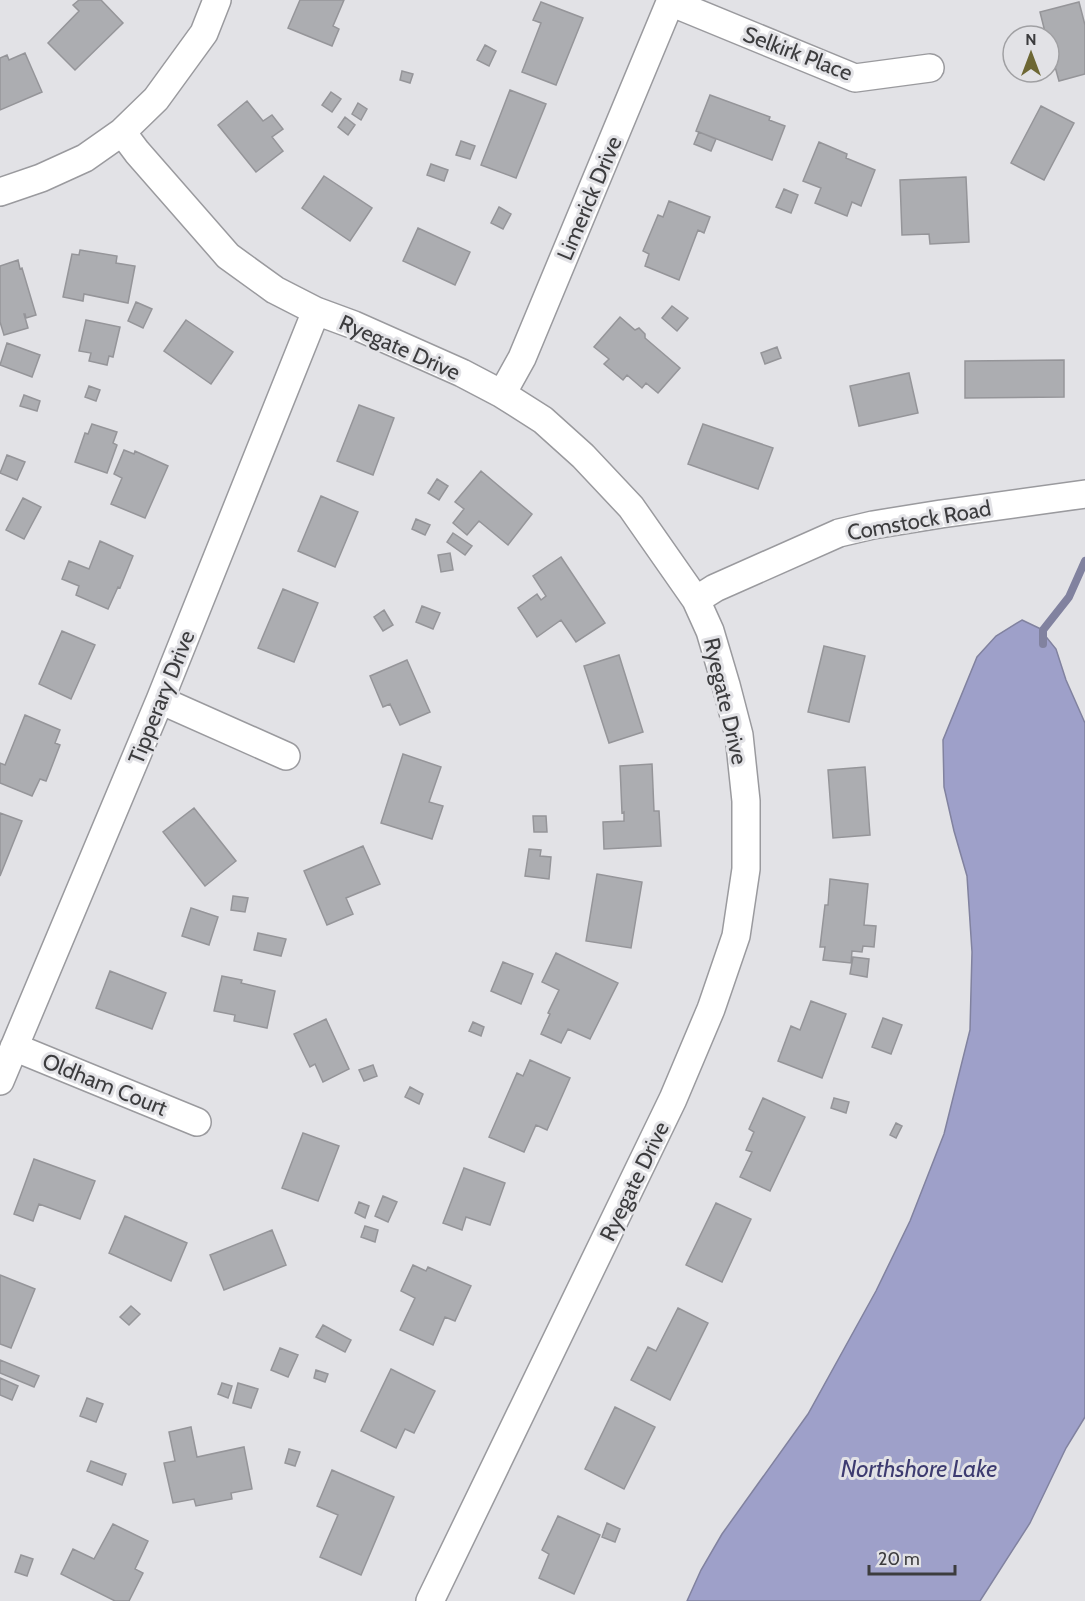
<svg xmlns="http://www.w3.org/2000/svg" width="1085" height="1601" font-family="Cabin,sans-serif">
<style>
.water{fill:#9ea0c9;stroke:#81829f;stroke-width:1.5}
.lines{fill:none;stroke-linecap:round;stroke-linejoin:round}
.stream{stroke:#81829f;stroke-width:8}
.building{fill:#acadb1;stroke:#959599;stroke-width:1.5}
.street-casing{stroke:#9a9a9e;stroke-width:30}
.street{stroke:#fff;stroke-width:27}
.labels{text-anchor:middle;stroke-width:6;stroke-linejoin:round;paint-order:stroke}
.street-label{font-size:22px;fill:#3c3c3e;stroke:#e2e2e6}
.water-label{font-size:24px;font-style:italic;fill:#3d3b70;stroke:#e2e2e6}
</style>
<rect width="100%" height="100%" fill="#e2e2e6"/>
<path class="water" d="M1022,620L1043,630V633L1056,649L1066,680L1085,723V1417L1066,1448L1030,1523L980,1601H687L701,1570L722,1534L808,1414L876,1291L910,1221L944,1134L970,1030L972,952L967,876L954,831L944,787L943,740L977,657L996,636Z"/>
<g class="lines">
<path class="stream" d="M1043,644V630L1069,597L1085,561"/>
</g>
<path class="building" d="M79,0H101L123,23L75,70L48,43L79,11L73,5Z
M300,0H344L333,26L339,29L332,46L288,28Z
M541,2L583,18L556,85L522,72L541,23L533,20Z
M1079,2L1085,25V74L1059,81L1049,45V36H1046L1040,12Z
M485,45L496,51L489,66L477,60Z
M25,53L42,92L0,110V58L7,55L9,60Z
M402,71L413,74L410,83L400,80Z
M510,90L546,104L516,178L481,165Z
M331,92L341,99L332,112L322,105Z
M710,95L770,117L769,120L785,126L772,160L696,131Z
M247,101L263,121L272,115L283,129L272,137L283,151L256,172L218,125Z
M358,103L367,109L361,120L352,114Z
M1041,106L1074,123L1044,180L1011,163Z
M345,117L355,125L348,135L338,127Z
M699,132L716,139L711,151L694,144Z
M461,141L475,146L470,159L456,155Z
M819,142L847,154L846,158L875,170L861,206L852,202L847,216L815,203L821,188L803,181Z
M431,164L448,170L444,181L427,175Z
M324,176L372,208L350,241L302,208Z
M966,177L969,242L930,244L929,234L902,235L900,180Z
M784,189L798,195L791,213L776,207Z
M669,201L710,217L704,233L698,230L679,280L645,266L649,254L643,251L658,215L663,217Z
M499,207L511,214L503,229L491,223Z
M418,228L470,252L455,285L403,261Z
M80,250L117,256L116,263L135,266L128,303L84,294L83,301L63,297L72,254L79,255Z
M18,260L20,269L22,268L36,315L26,318L25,314H24L28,328L4,335L0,322V266Z
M136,302L152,309L143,328L128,321Z
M672,306L688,318L677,331L662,318Z
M620,317L635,330L639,328L645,334V338L680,368L658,393L646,383L642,388L627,375L623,380L604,364L609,359L594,347Z
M86,320L120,327L113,357L109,356L107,365L89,361L91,353L79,351Z
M186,320L233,352L211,384L164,351Z
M7,343L40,355L32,377L0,365Z
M777,347L781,358L765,364L761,353Z
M1064,360V397L965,398V361Z
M909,373L918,413L859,426L850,386Z
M89,386L100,390L96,401L85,397Z
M24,395L40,401L37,411L20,406Z
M359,405L394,418L373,475L337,461Z
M92,424L117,432L113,443L117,445L107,473L75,462L85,433L88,434Z
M703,424L773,448L758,489L688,464Z
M124,450L134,454L135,451L168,466L145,518L111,504L122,478L114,474Z
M7,455L25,462L17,480L0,473Z
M481,471L532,514L508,545L479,521L467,535L453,523L464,509L455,502Z
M437,479L448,486L439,500L428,493Z
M321,496L358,512L335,567L298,551Z
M23,498L41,507L24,539L6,530Z
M416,519L430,525L425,535L412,529Z
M453,533L472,546L465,555L447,542Z
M100,541L133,556L120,588L118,587L108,609L76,595L79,586L62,579L69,561L89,569Z
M450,553L453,570L441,572L438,555Z
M561,557L605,623L576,642L561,620L537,637L518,608L537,594L541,600L546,596L533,576Z
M283,589L318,603L294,662L258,648Z
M422,606L440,613L433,629L416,622Z
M384,610L393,625L383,631L374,617Z
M62,631L95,645L71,699L39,684Z
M824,646L865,656L849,722L808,712Z
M619,655L643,732L609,743L584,666Z
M407,660L430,712L400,725L390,704L383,707L370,676Z
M25,715L60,730L55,743L60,745L50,771L46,781L40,779L32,796L0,783V763L5,765Z
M403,754L441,767L429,802L443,806L432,839L381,823Z
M652,764L654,811H659L661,846L604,849L603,822L624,821V812L622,813L620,766Z
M865,767L870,835L833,838L828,770Z
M194,808L236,861L205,886L163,832Z
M0,813L22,821L0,876Z
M533,816H546L547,832H534Z
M363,846L380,884L346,898L353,914L327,925L304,871Z
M529,849L541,850L540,856L551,857L549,879L525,876Z
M597,874L642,882L631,948L586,941Z
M830,879L868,884L864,925L876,926L874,947L863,946L862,952L852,951L851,963L823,960L825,947H820L825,905H828Z
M233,896L248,898L245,912L231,910Z
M191,908L218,917L209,945L182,936Z
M258,933L286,939L281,956L254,950Z
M556,953L618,983L590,1039L568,1029L561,1043L541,1034L550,1014L548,1013L559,990L542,982Z
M853,957L869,959L867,977L850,974Z
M503,962L533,974L521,1004L491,991Z
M110,971L166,993L152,1029L96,1008Z
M222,976L242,980L241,983L275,991L267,1028L234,1021L235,1015L214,1011Z
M811,1001L846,1014L822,1078L778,1061L791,1026L800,1030Z
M883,1018L902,1025L891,1054L872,1047Z
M326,1019L349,1069L323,1082L315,1064L310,1067L294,1034Z
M473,1022L484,1027L481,1036L469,1031Z
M530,1060L570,1078L547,1130L536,1125L524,1152L489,1137L517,1073L523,1076Z
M373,1065L377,1076L364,1081L359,1070Z
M410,1087L423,1094L419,1104L405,1097Z
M763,1098L805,1117L770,1191L740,1177L752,1152L746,1150L754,1132L749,1129Z
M834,1098L849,1102L846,1113L831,1108Z
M896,1123L902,1126L896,1138L890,1135Z
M303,1133L339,1146L318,1201L282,1188Z
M34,1159L95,1181L80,1219L39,1204L33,1221L14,1214Z
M464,1168L505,1183L490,1225L466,1217L462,1230L443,1223Z
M383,1196L397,1202L388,1222L375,1216Z
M359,1202L369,1206L365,1218L355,1213Z
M716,1203L751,1219L722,1282L686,1265Z
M125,1216L187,1243L171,1281L109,1253Z
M365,1226L378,1230L375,1242L361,1237Z
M272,1230L286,1265L224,1290L210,1255Z
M413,1265L426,1271L428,1267L471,1286L455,1321L445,1317L433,1345L400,1330L415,1298L401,1291Z
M0,1275L35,1289L11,1348L0,1344Z
M131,1306L140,1314L129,1325L120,1317Z
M678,1308L708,1323L670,1400L631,1380L648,1347L656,1351Z
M323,1325L351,1340L345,1352L316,1337Z
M280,1348L298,1355L288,1377L271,1370Z
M0,1360L39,1376L34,1387L0,1373Z
M391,1369L435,1391L414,1433L405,1429L396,1448L361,1431Z
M316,1370L328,1374L325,1382L314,1378Z
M0,1378L18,1386L12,1400L0,1395Z
M222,1383L232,1386L228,1398L218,1394Z
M238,1383L258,1389L251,1408L233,1403Z
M87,1398L103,1404L96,1422L80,1416Z
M615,1407L655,1427L624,1489L585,1469Z
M191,1427L197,1457L244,1447L252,1489L231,1493L232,1499L196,1506L194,1499L173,1503L164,1463L175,1461L169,1432Z
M289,1449L300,1452L295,1466L285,1463Z
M91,1461L126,1474L122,1485L87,1471Z
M332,1470L394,1497L361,1575L320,1557L338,1515L317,1506Z
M558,1516L600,1535L574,1594L539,1578L549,1554L542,1550Z
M607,1523L620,1529L615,1542L602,1537Z
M113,1524L148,1541L135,1569L143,1573L129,1601H115L61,1574L73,1549L94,1559Z
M21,1555L33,1559L27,1576L15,1572Z"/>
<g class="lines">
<defs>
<path id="street" d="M670,2L855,78L930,68
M122,132L137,152L228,256L275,290L316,311L354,325L462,373L502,394L543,420L583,456L631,507L696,600L710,631L726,685L739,735L746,801V869L736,936L711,1009L673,1099L430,1601
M0,192L41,178L85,158L122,132L156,99L204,33L217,0
M502,394L522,358L671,0
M696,600L715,588L839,533L873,525L941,514L1085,494
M160,700L286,756
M14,1047L197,1122
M0,1081L160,700L316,311"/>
</defs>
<use href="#street" class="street-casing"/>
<use href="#street" class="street"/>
</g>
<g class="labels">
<g class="street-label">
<text transform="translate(798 53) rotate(21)" y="8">Selkirk Place</text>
<text transform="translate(589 198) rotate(-67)" y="8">Limerick Drive</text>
<text transform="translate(400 347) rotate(24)" y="8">Ryegate Drive</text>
<text transform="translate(919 520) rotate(-10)" y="8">Comstock Road</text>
<text transform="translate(161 697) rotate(-68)" y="8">Tipperary Drive</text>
<text transform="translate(726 701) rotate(77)" y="8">Ryegate Drive</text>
<text transform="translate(105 1084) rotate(22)" y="8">Oldham Court</text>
<text transform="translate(634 1181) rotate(-64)" y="8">Ryegate Drive</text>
</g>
<g class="water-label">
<text x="919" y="1477">Northshore Lake</text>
</g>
</g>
<g transform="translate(1031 54)"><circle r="28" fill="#e2e2e6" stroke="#a0a0a3" stroke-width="1.5"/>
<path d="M0-4.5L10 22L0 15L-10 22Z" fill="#6d6734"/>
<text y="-9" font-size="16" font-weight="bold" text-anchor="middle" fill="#3c3c3e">N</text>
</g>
<path d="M869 1565v9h86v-9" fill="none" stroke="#3c3c3e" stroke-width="3"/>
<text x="878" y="1565" font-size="18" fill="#3c3c3e" stroke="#e2e2e6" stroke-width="4.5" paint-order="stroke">20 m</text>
</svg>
